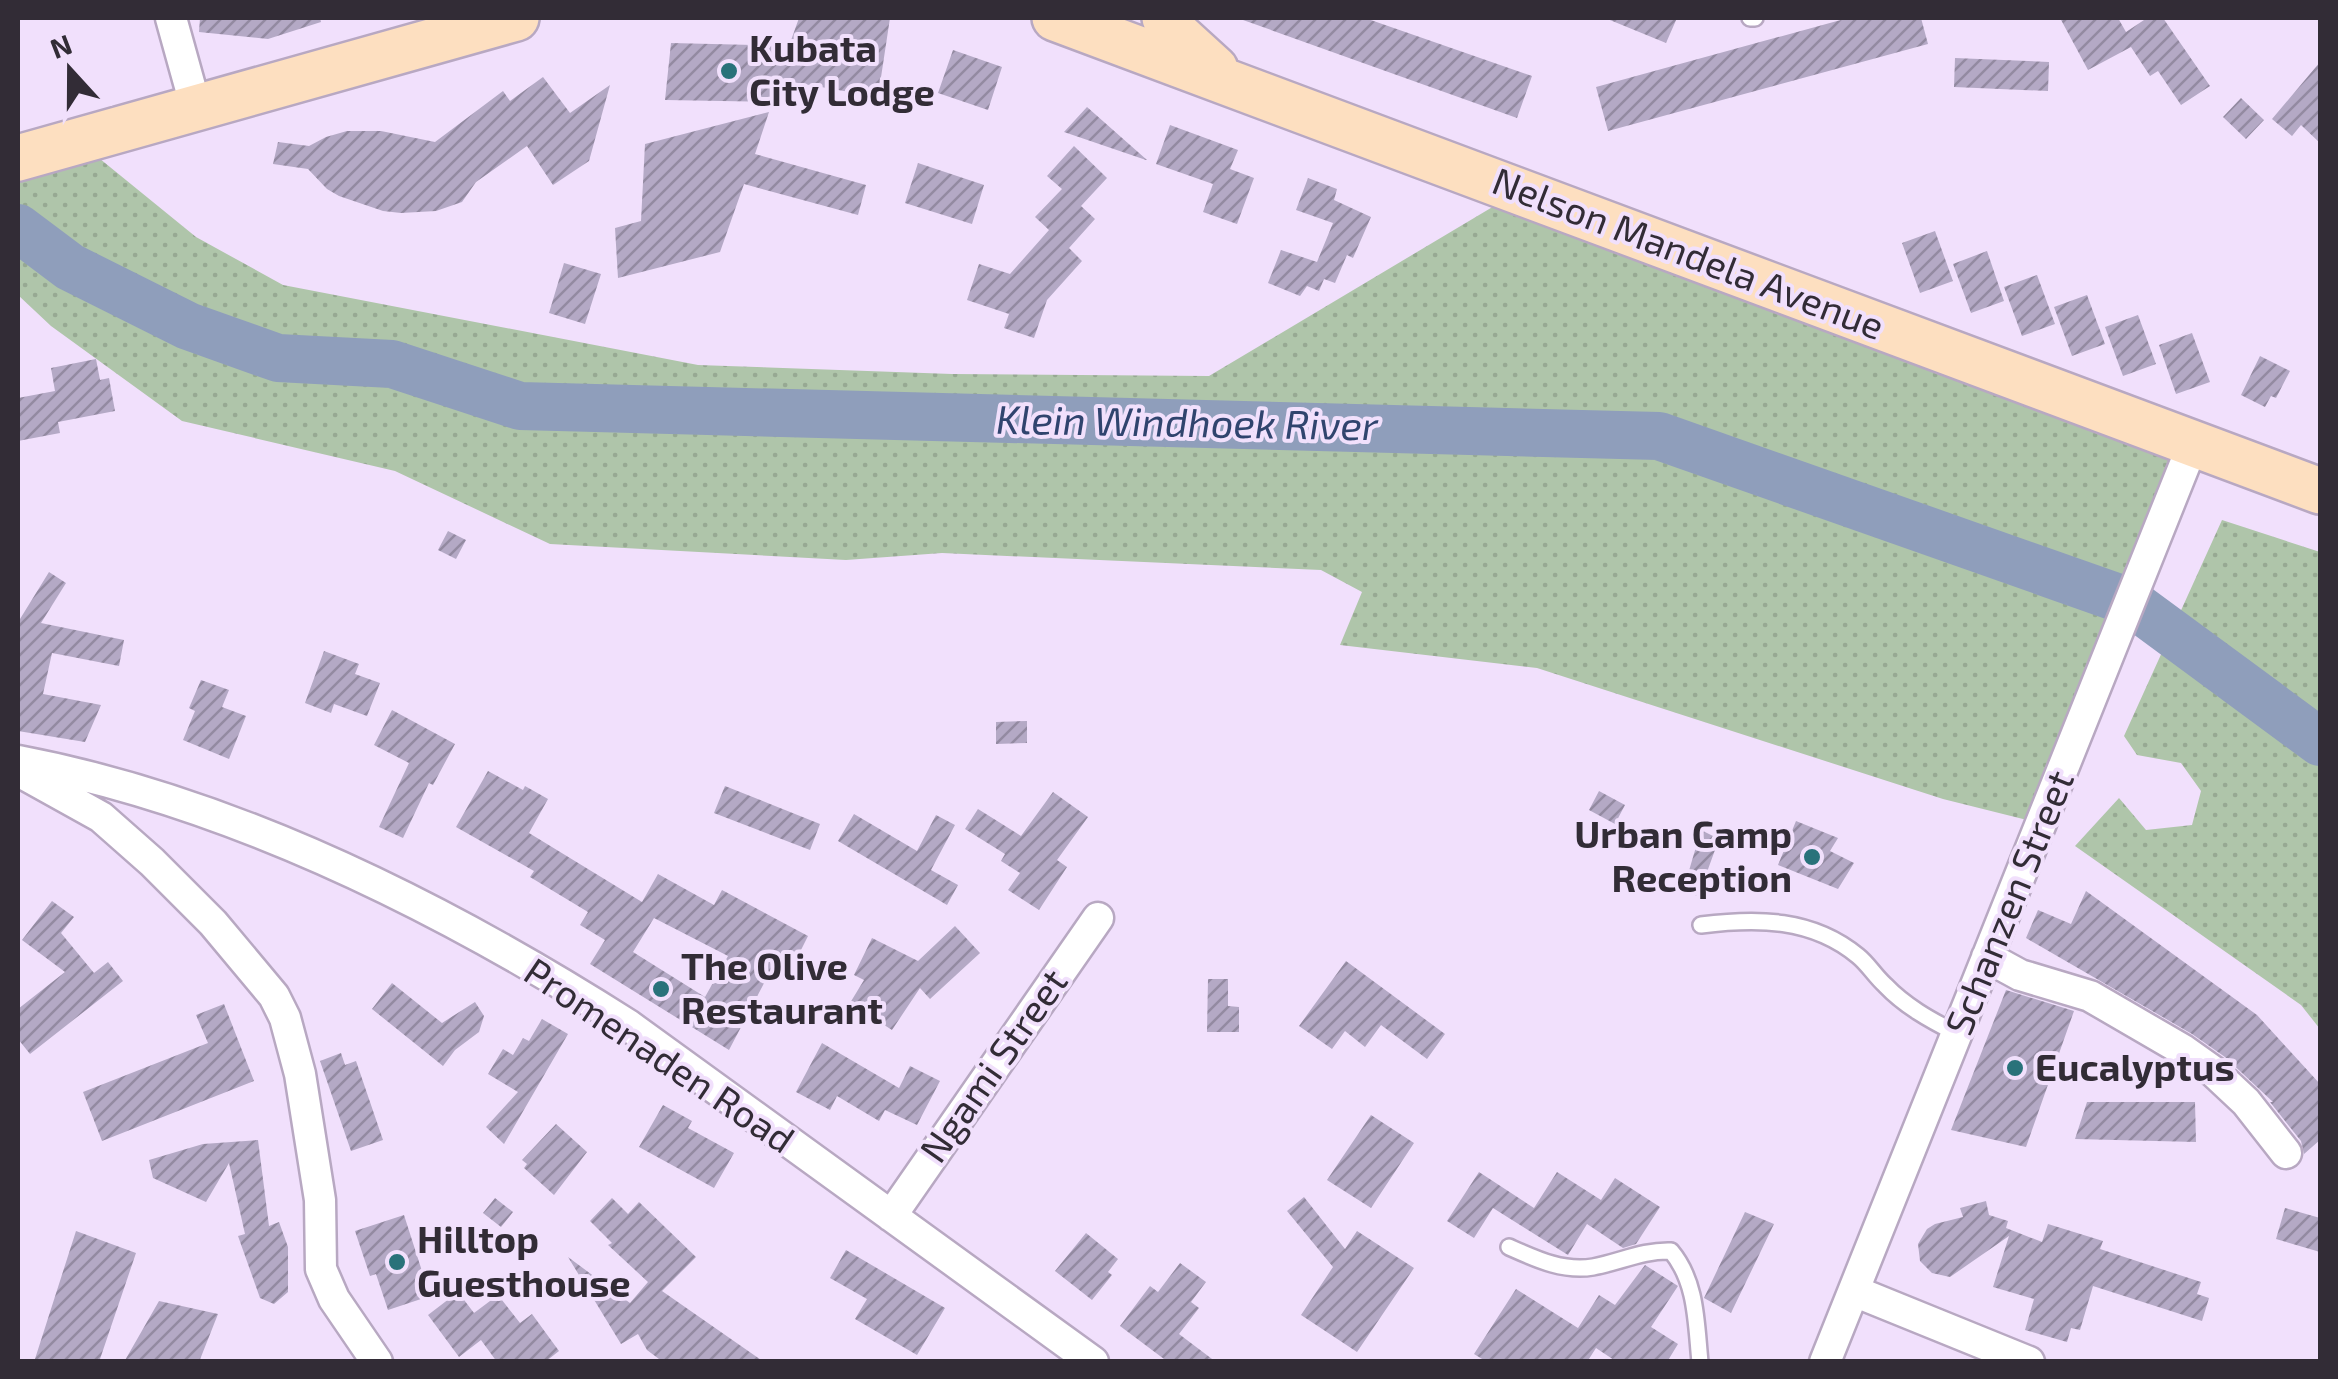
<svg xmlns="http://www.w3.org/2000/svg" width="2338" height="1379" font-family="'Exo 2',sans-serif">
<style>
.grass{fill:url(#grass-dots)}
.lines{fill:none;stroke-linecap:round;stroke-linejoin:round}
.river{stroke:#8f9ebb;stroke-width:48}
.building{fill:url(#building-hatch);fill-rule:evenodd}
.service-casing{stroke:#b8a8c2;stroke-width:20}
.minor-casing{stroke:#b8a8c2;stroke-width:35}
.secondary-casing{stroke:#b8a8c2;stroke-width:50}
.service{stroke:#fff;stroke-width:15}
.minor{stroke:#fff;stroke-width:30}
.secondary{stroke:#fddfc0;stroke-width:45}
.poi-dot{fill:#29727a;stroke:#f1e0fc;stroke-width:4}
.labels{text-anchor:middle;stroke-width:8;stroke-linejoin:round;paint-order:stroke}
.poi-label{font-size:38px;font-weight:bold;fill:#322c36;stroke:#f1e0fc;text-anchor:start}
.street-label{font-size:38px;fill:#322c36;stroke:#f1e0fc}
.water-label{font-size:40px;font-style:italic;fill:#30446e;stroke:#f1e0fc}
</style>
<defs>
<pattern id="grass-dots" width="8" height="8" patternUnits="userSpaceOnUse" patternTransform="scale(2.5)"><rect width="8" height="8" fill="#afc5aa"/><path d="M2 2h.1M6 6h.1" fill="none" stroke="#97a993" stroke-width="1.8" stroke-linecap="round"/></pattern>
<pattern id="building-hatch" width="6" height="6" patternUnits="userSpaceOnUse" patternTransform="scale(2.5)"><rect width="6" height="6" fill="#b4a9c5"/><path d="M-1 1l2-2M0 6l6-6M5 7l2-2" fill="none" stroke="#938aa1"/></pattern>
</defs>
<rect width="100%" height="100%" fill="#f1e0fc"/>
<path class="grass" d="M78,141L196,237L283,285L698,365L952,374L1209,376L1516,193L2193,444L2043,824L1943,799L1537,668L1340,645L1362,592L1321,570L942,553L846,560L550,544L395,471L182,421L51,326L18,295V155Z
M2222,520L2320,552V1029L2301,1005L2075,846L2119,798L2146,830L2192,825L2201,791L2181,763L2137,755L2124,736Z"/>
<g class="lines">
<path class="river" d="M18,228L70,267L188,326L278,358L392,364L520,406L1659,436L2130,602L2320,742"/>
</g>
<path class="building" d="M200,18H320L321,22L268,39L199,32Z
M799,18H890L878,97L781,80L773,102L665,100L671,43L789,46Z
M1244,18H1365L1532,76L1517,118L1243,20Z
M1605,18H1677L1666,43Z
M1848,18H1921L1928,44L1608,131L1596,87Z
M2060,18H2118L2126,32L2147,18H2163L2210,86L2181,105L2158,71L2150,76L2131,47L2088,70Z
M953,50L1002,67L988,110L938,93Z
M1955,58L2049,62L2048,91L1954,87Z
M2320,62V143L2301,125L2292,136L2272,119Z
M543,77L570,113L610,85L589,161L553,185L527,146L476,182L462,202L436,211L401,213L383,211L339,196L327,189L308,169L273,164L278,142L309,146L326,137L347,131H381L435,142L503,91L510,101Z
M2241,98L2264,120L2246,139L2223,117Z
M1087,107L1147,160H1146L1064,132Z
M769,112L755,154L866,185L858,215L744,184L720,252L618,278L615,228L641,221L645,144Z
M1170,125L1238,150L1230,169L1254,178L1237,224L1203,212L1213,184L1156,164Z
M1074,146L1107,178L1081,206L1095,219L1069,248L1082,261L1047,300L1034,338L1004,328L1009,314L967,300L979,264L1010,274L1049,230L1035,217L1062,189L1047,176Z
M918,163L984,185L972,224L905,203Z
M1308,178L1337,189L1334,200L1371,217L1353,258L1347,255L1335,283L1324,279L1319,291L1307,286L1300,296L1268,283L1281,250L1317,262L1333,223L1296,210Z
M1935,231L1953,281L1920,293L1902,243Z
M1987,251L2004,301L1971,313L1953,264Z
M564,263L601,274L585,324L549,313Z
M2037,275L2055,324L2022,336L2004,287Z
M2087,295L2105,344L2072,356L2054,307Z
M2138,315L2156,364L2123,376L2105,327Z
M2192,333L2210,382L2176,394L2159,345Z
M2260,356L2290,371L2276,398L2271,396L2265,407L2241,395Z
M96,359L100,380L109,378L115,411L58,422L60,433L18,441V398L55,391L51,368Z
M448,531L466,540L456,559L438,550Z
M49,572L66,583L41,623L124,640L119,666L52,653L43,694L101,705L85,742L18,731V619H20Z
M324,651L359,664L355,674L380,683L367,716L334,704L331,713L305,703Z
M201,680L229,690L222,707L246,716L229,759L183,740L195,711L189,708Z
M392,710L455,744L433,785L429,783L403,838L379,827L409,763L374,745Z
M1027,721V743L996,744V722Z
M488,771L523,790L525,786L548,799L529,833L642,902L658,874L714,905L722,890L808,936L799,954L811,960L800,980L773,966L729,1050L590,964L605,940L580,925L588,912L530,877L534,871L456,827ZM654,918L728,956L705,997L633,952Z
M725,786L820,824L810,850L714,813Z
M1599,791L1625,805L1615,824L1589,810Z
M1053,792L1088,817L1057,860L1067,867L1039,910L1008,890L1020,873L1001,861L1005,854L965,829L978,809L1021,836Z
M854,814L917,851L936,815L955,825L931,870L958,885L947,905L838,841Z
M1796,821L1838,838L1830,851L1854,863L1838,889L1778,865Z
M1701,830L1719,839L1707,872L1710,891L1700,893L1698,896L1683,891Z
M2086,891L2257,1015L2320,1084V1140L2304,1154L2301,1141L2270,1102H2273L2225,1057L2192,1034L2026,938L2038,910L2071,924Z
M52,901L74,917L61,933L94,973L108,962L123,981L30,1054L18,1039V1009L65,972L22,940Z
M955,926L980,953L930,999L920,988L892,1030L850,1003L864,980L854,975L872,938L918,961Z
M1346,961L1445,1034L1427,1059L1381,1025L1365,1047L1345,1031L1332,1049L1299,1026Z
M1208,979H1228V1006L1239,1007V1032H1207Z
M392,983L442,1023L475,1002L484,1016L479,1032L455,1050L443,1066L372,1009Z
M2006,990L2074,1011L2026,1147L1951,1130Z
M224,1004L254,1081L102,1141L83,1092L208,1043L196,1015Z
M542,1019L568,1034L504,1144L486,1127L518,1092L488,1074L503,1049L513,1055L523,1038L529,1041Z
M822,1043L899,1088L910,1066L940,1081L917,1125L885,1110L879,1121L837,1096L830,1110L796,1092Z
M341,1053L345,1065L356,1061L383,1140L351,1151L320,1061Z
M2087,1102H2195L2196,1142L2075,1139Z
M663,1105L692,1121L688,1128L734,1153L714,1188L639,1147Z
M1371,1115L1414,1143L1371,1208L1327,1180Z
M556,1124L587,1152L554,1195L524,1168L527,1164L522,1160Z
M258,1140L269,1226L279,1222L288,1247V1292L274,1304L260,1298L238,1236L245,1234L229,1163L206,1202L153,1178L149,1160L203,1144Z
M1479,1172L1534,1208L1557,1172L1601,1200L1615,1178L1660,1207L1636,1244L1623,1248L1587,1224L1568,1255L1493,1208L1474,1238L1447,1221Z
M1304,1197L1345,1249L1357,1231L1414,1268L1357,1352L1301,1315L1333,1267L1287,1211Z
M495,1198L513,1212L501,1227L483,1213Z
M612,1198L628,1214L639,1202L696,1257L662,1291L764,1362H663L647,1350L638,1334L621,1344L568,1257L630,1303L648,1282L608,1245L612,1243L590,1221Z
M1986,1201L1989,1215L2008,1221L2006,1228L2042,1242L2048,1224L2103,1241L2100,1249L2201,1282L2197,1294L2209,1298L2202,1321L2093,1286L2080,1330L2071,1328L2067,1342L2025,1330L2034,1299L1993,1287L2009,1236L1950,1277L1932,1273L1920,1261L1918,1244L1927,1229L1935,1224L1963,1217L1960,1208Z
M2285,1208L2320,1218V1252L2276,1239Z
M1745,1212L1774,1224L1731,1313L1704,1298Z
M404,1215L430,1296L388,1310L376,1274L370,1276L355,1231Z
M76,1231L136,1253L99,1362H34Z
M1086,1233L1118,1259L1108,1272L1112,1275L1092,1300L1055,1271Z
M846,1250L945,1308L917,1355L855,1319L867,1299L830,1278Z
M1180,1263L1206,1282L1191,1302L1199,1308L1179,1334L1216,1362H1168L1120,1326L1150,1286L1158,1292Z
M1645,1265L1678,1286L1651,1327L1678,1344L1667,1362H1617L1596,1348L1587,1362H1487L1474,1354L1516,1289L1578,1328L1599,1295L1615,1305Z
M458,1292L474,1313L498,1295L520,1323L532,1314L559,1351L545,1362H497L481,1340L459,1357L428,1315Z
M159,1301L218,1314L199,1362H124Z"/>
<g class="lines">
<defs>
<path id="service" d="M1750,18H1755
M1701,925C1757,918 1812,918 1858,956C1868,964 1875,976 1885,985C1905,1006 1930,1020 1956,1033
M1509,1247C1536,1259 1563,1272 1593,1267C1620,1262 1643,1250 1671,1251C1697,1282 1696,1323 1700,1362"/>
<path id="minor" d="M171,18L196,108
M18,761C234,802 443,907 628,1025L1093,1362
M20,772L101,817L152,862L213,923L274,996L285,1018L300,1074L320,1200L321,1269L334,1299L377,1362
M1987,957L2020,975L2090,996L2183,1050L2214,1072L2246,1102L2286,1153
M891,1216L1098,918
M1854,1291L2029,1362
M1825,1362L2193,444"/>
<path id="secondary" d="M1055,18L2320,491
M1165,18L1170,28L1215,69
M18,158L516,18"/>
</defs>
<use href="#service" class="service-casing"/>
<use href="#minor" class="minor-casing"/>
<use href="#secondary" class="secondary-casing"/>
<use href="#service" class="service"/>
<use href="#minor" class="minor"/>
<use href="#secondary" class="secondary"/>
</g>
<g class="poi-dot">
<circle cx="729" cy="71" r="10"/>
<circle cx="1812" cy="857" r="10"/>
<circle cx="661" cy="989" r="10"/>
<circle cx="2015" cy="1068" r="10"/>
<circle cx="397" cy="1262" r="10"/>
</g>
<g class="labels">
<g class="poi-label">
<text x="749" y="62">Kubata<tspan x="749" dy="44">City Lodge</tspan></text>
<text x="1792" y="848" text-anchor="end">Urban Camp<tspan x="1792" dy="44">Reception</tspan></text>
<text x="681" y="980">The Olive<tspan x="681" dy="44">Restaurant</tspan></text>
<text x="2035" y="1081">Eucalyptus</text>
<text x="417" y="1253">Hilltop<tspan x="417" dy="44">Guesthouse</tspan></text>
</g>
<g class="street-label">
<text transform="translate(1688 254) rotate(21)" y="13">Nelson Mandela Avenue</text>
<text transform="translate(2010 903) rotate(-68)" y="13">Schanzen Street</text>
<text transform="translate(659 1056) rotate(34)" y="13">Promenaden Road</text>
<text transform="translate(994 1066) rotate(-55)" y="13">Ngami Street</text>
</g>
<g class="water-label">
<text transform="translate(1187 423) rotate(1)" y="14">Klein Windhoek River</text>
</g>
</g>
<rect width="2338" height="1379" fill="none" stroke="#322c36" stroke-width="40"/>
<g transform="translate(70 70) rotate(339)" stroke="#f1e0fc" stroke-width="8" paint-order="stroke">
<path d="M0-8L18 38L0 25L-18 38Z" fill="#322c36"/>
<text y="-15" font-size="28" font-weight="bold" text-anchor="middle" fill="#322c36">N</text>
</g>
</svg>
